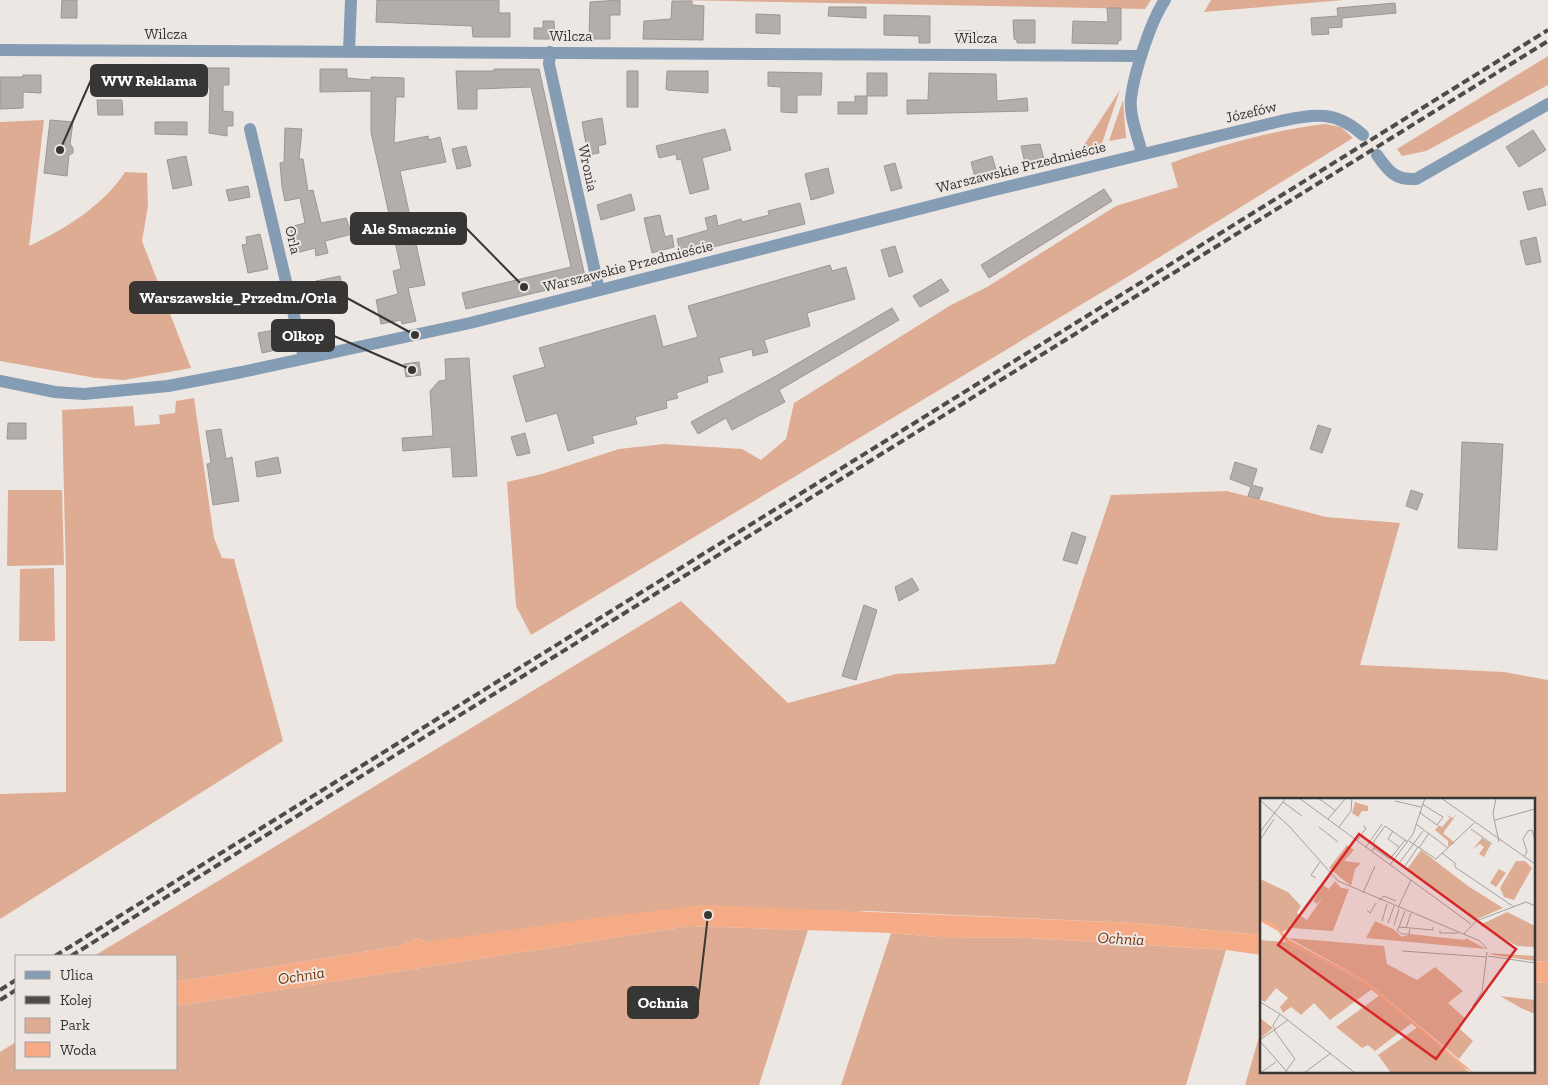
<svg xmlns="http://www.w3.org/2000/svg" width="1548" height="1085" font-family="'Zilla Slab',serif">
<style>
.green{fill:#deac93}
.water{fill:#f5ab86}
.pier{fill:#ede7e4}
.building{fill:#b4aeab;stroke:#9c9694}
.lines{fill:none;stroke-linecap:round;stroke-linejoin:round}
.minor{stroke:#859cb5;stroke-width:12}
.rail{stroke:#4e4c4b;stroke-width:4;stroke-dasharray:8 4;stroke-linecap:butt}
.labels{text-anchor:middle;stroke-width:4;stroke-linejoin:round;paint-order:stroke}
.street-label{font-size:15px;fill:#383635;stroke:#ede7e4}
.water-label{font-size:16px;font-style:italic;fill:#77350c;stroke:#ede7e4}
.inset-road{fill:none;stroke:#a5a09e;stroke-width:1}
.view{fill:#d62828;fill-opacity:0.15;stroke:#d62828;stroke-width:2.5}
.inset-edge{fill:none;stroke:#383635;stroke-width:2.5}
.leader{fill:none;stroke:#383635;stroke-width:2}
.callout-dot{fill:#383635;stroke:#ede7e4;stroke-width:2}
.callout{fill:#383635;stroke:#383635;stroke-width:2}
.callout-label{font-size:16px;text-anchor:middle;font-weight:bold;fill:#fff}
</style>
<rect width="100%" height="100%" fill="#ede7e4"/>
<path class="green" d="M676,0H1151L1145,9Z
M1211,0H1344L1204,12Z
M1548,56V85L1426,151L1402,156L1397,149Z
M1120,90L1100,149L1080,154L1082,148Z
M1123,100L1126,138L1109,141Z
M44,120L29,246C65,229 103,206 125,172L147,173L148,206L142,241L191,368L124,380L96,378L0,361V122Z
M1325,124L1341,127L1353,138L1119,282L531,635L516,606L507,482L542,474L619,449L664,444L742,449L761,460L786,439L794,403L951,305L987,287L1116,206L1178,187L1171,163C1220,145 1274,130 1325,124Z
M194,398L214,538L222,558L234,559L283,741L0,919V794L66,792V576L62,410L133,406L135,426L160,424L159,415L175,413L176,401Z
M8,490H62L64,565L7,566Z
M1227,491L1326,517L1400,523L1360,665L1504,672L1548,680V962L1534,961V799H1262V935L1135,923L867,911L426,942L417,938L400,946L176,982V956H94L681,601L788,703L896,674L1055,664L1111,495Z
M54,568L55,641H19L20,569Z
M689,926L808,930L759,1085H0V1052L16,1042V1069H176V1006Z
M891,933L936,937L1030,938L1226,950L1186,1085H841Z
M1534,982L1548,983V1085H1245L1262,1027V1071H1534Z"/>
<path class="water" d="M704,905L1135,923L1262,935V955L1226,950L1030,938L936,937L891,933L689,926L176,1006V982L400,946L417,938L426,942L587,919Z
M1534,961L1548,962V983L1534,982Z"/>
<path class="pier" d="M0,987L16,991V1000L0,1010Z"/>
<path class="building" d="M62,0H77V18H61Z
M377,0H499V13H510V37H473L472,26L376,22Z
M620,0V15H610V39H589L590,2Z
M672,1H692V5L704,6L703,40L643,39L644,21L671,19Z
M1395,3L1396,13L1342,18V27L1328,28L1329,34L1312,35L1311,18L1338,16L1337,8Z
M829,7H866V18L828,16Z
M1107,8H1121V40L1118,41V44L1072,43L1073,21L1108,22Z
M756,14L780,15V34L756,33Z
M884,15L930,16V43H919V36L884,35Z
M1013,20H1035V43H1017V40L1014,39Z
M543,21H554L555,39H534V28H543Z
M957,31H977L976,43H957Z
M154,68H229V85H223V111L233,112V126H227V136L209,133L210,88L153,85Z
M320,69H347V78L371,80V77L404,78V97H396L394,143L428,136L429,140L440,137L446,162L400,171L425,285L408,288L416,321L402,324L401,320L381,324L376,300L398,294L393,271L401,269L371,132V91L320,92Z
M494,69H539L586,281L466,309L462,293L571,267L531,87L477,89V109H458L456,71H494Z
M627,71H638V107H627Z
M667,71H708V93L668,90L666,89Z
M768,72L822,73L821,95H797V113L781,112V87L768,86Z
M867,73H887V96H867Z
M929,73L996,74L997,101L1027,98L1028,111L907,114V100H928Z
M23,75H41V93L23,92V108L0,109V77H23Z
M855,96H867V114H838V102H855Z
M97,100H122L123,115H98Z
M602,118L606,144L598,146L599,153L588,155L582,122Z
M50,120L73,122L70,144L73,148V153L69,155L67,176L44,173Z
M155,122H187V135L155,134Z
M285,128L302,129L299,159H303L308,191L313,190L321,223L346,218L352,234L325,241L328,253L316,256L315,248L296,253L290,227L305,223L300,198L285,201L282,187L280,163L284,162Z
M725,129L731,150L702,158L709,189L690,194L681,159L677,160L676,154L659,158L656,146Z
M1533,130L1546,150L1519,167L1506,147Z
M1040,144L1044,159L1025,163L1021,146Z
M466,146L471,166L457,169L452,149Z
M186,156L192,185L173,189L167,160Z
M992,156L998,176L976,181L971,162Z
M895,163L902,188L891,191L884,166Z
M828,168L834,193L811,200L805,174Z
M248,186L250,197L229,201L226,190Z
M1542,188L1546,205L1528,210L1523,192Z
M1104,189L1112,201L989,278L981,265Z
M631,194L635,210L601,220L597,205Z
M800,203L805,224L681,255L677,239L708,230L705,218L716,215L718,226L741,219L742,222L769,215L768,211Z
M660,215L665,237L672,235L674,247L652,253L644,218Z
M260,234L268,269L248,273L242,245L247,244L246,237Z
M1536,237L1541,262L1526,265L1520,241Z
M895,246L903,272L889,277L881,250Z
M830,265L832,271L846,267L855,299L807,313L810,326L764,340L768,352L753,356L752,349L719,358L723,372L707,376L708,382L676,393L678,398L666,401L667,408L635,417L637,424L592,436L594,443L568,451L557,413L526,422L513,376L545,367L539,348L655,315L663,347L698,337L688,306Z
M340,276L344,295L320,299L316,281Z
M941,279L949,291L920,307L913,296Z
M892,308L899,320L779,390L785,402L732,430L726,418L698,434L691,422L776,376Z
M280,329L285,348L262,353L258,333Z
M469,358L477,476L453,477L451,447L403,451L402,438L433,436L430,391L439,381L446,380L445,359Z
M419,362L421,375L406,377L404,364Z
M8,423H26V439H7Z
M1318,425L1331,429L1322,453L1310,449Z
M221,429L226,459L232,457L239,501L213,505L207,464L211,463L206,431Z
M525,433L530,453L517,456L511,437Z
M1462,442L1503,444L1497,550L1458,548Z
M278,457L281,473L257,477L255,462Z
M1235,462L1257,469L1252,485L1263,488L1259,499L1248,496L1251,487L1230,479Z
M1411,490L1423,494L1417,510L1406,506Z
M1072,532L1086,537L1077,564L1063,560Z
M912,578L919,590L899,601L895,587Z
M864,605L877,610L856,680L842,676Z"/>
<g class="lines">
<path class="minor" d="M0,50L1141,56
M349,51L351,0
M550,52L549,64L599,290
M250,129L304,358
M1142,154C1138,136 1129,116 1131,98C1134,73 1151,20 1165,0
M1377,155C1389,172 1395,180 1416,179L1548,104
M0,381L55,392L84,394L168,386L242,372L470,323L990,191L1281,121C1315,114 1336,110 1363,135"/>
<path class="rail" d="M55,956L1548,30
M71,956L1548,41
M0,990L16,980
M0,1000L16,990"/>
</g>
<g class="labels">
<g class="street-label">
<text x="166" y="39">Wilcza</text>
<text x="571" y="41">Wilcza</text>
<text x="976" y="43">Wilcza</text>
<text transform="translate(1251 112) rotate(-13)" y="5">Józefów</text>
<text transform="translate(1021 167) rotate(-14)" y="5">Warszawskie Przedmieście</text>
<text transform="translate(588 168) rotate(78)" y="5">Wronia</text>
<text transform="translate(293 240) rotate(77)" y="5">Orla</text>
<text transform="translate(628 266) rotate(-14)" y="5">Warszawskie Przedmieście</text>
</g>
<g class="water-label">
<text transform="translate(1121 938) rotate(3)" y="6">Ochnia</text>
<text transform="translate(301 975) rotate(-9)" y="6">Ochnia</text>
</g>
</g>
<g transform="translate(1260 798)">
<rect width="275" height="275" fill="#ede7e4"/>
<path d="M95,4L108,8V13H102L98,19L92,15ZM197,16L183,35L195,45L188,48V43L175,32L179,27L182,29L190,20L186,17L193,20ZM222,40L231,46L224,59L219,56L224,49L220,46L213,51ZM87,47L94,52L84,63L101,65L95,71L91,88L69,70ZM161,52L208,88L243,110L215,122L147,71ZM256,63H265L272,70L254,102L244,99L240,90ZM239,71L246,75L236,89L230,85ZM0,81L28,94L41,108L37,115L47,122L63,99L57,106L53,103L63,87L69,91L75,83L81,90L89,91L73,133L31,130L22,134L0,120ZM247,114L275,128V149L257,148L220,127ZM115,123L133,131L142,139L150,136L205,142L206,140L226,151L106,140ZM28,140L124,148L127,166L157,182L175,169L203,193L188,205L206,221L199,230L213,243L199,261L103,181ZM0,142L26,144L100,182L112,191L70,222L54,205L41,217L31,209L23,215L20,209L28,200L16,190L5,204L0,202ZM230,155L275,158V163L233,157ZM120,197L153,224L115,253L108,247L102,250L76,229ZM240,198L275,202V216L261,210ZM0,220L13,230L0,241ZM158,229L203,269L210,275H131L118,257Z" fill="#deac93"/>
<path d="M0,120L16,127L29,142L103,181L214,275L203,269L100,182L26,144L18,133L0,123Z" fill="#f5ab86"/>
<path class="inset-road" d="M39,0L211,126M58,0L76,13M181,0L275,66M236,0L233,16L239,44M0,2L29,28L78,83L220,143L227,151M135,3L161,9M23,4L42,18M159,14L177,27L183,19L162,6M68,21L86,0M235,22L275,11M156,26L188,50M59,29L78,44M79,29L91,13L92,0M211,31L232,46M133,33L128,41L139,49M0,34L26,0M0,42L14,21M97,43L106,30L103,28M149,43L176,61L214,25M106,49L122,26M114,50V43L125,28L145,42M159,50L169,35M112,53L114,50L130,61L145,42L148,44M182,55L195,65V69L254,109M264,59L267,54L263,41L268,33L272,32L275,42M140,64L163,33M130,67L153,36L165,0M145,68L158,49M56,80L51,77L60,64M103,95L115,68M119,102L124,98L136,103M138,110L151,82M107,112L110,115L116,105M145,113L139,129L173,132V129M41,117L71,76M122,123L127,106M128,125L134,108M134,127L139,111M139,129L137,132L142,136H149L150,131M146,130L151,115M180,132V135H198M204,136L216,123L266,104L275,108M142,153L227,159M228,158L275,165M0,204L20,216L95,275M212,209L222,194L227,154M14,232L35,261L26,273M15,232L13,227L20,216M0,242L28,222M0,243L28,275M0,275L16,264M44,275L71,255"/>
<path class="view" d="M99,36L256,151L176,261L18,147Z"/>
<rect width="275" height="275" class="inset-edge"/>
</g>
<path class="leader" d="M60 150L91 80M524 287L466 228M415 335L347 298M412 370L334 336M708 915L698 1002"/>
<g class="callout-dot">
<circle cx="60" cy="150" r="5"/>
<circle cx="524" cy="287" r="5"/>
<circle cx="415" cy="335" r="5"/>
<circle cx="412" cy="370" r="5"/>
<circle cx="708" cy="915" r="5"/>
</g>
<g class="callout">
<rect x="91" y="65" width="116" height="31" rx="5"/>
<rect x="351" y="213" width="115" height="31" rx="5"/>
<rect x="130" y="282" width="217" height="31" rx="5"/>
<rect x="272" y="320" width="62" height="31" rx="5"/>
<rect x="628" y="987" width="70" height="31" rx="5"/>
</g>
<g class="callout-label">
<text x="149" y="86">WW Reklama</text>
<text x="409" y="234">Ale Smacznie</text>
<text x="238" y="303">Warszawskie_Przedm./Orla</text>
<text x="303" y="341">Olkop</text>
<text x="663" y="1008">Ochnia</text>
</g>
<rect x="15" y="955" width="162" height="115" fill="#ede7e4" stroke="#a5a09e"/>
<rect x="25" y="971" width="25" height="8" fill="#859cb5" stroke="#a5a09e"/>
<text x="60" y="980" font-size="15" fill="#383635">Ulica</text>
<rect x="25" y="996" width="25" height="8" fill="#4e4c4b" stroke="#a5a09e"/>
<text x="60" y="1005" font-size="15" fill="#383635">Kolej</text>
<rect x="25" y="1018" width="25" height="15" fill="#deac93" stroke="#a5a09e"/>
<text x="60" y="1030" font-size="15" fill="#383635">Park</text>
<rect x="25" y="1042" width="25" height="15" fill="#f5ab86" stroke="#a5a09e"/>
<text x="60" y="1055" font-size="15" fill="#383635">Woda</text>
</svg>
